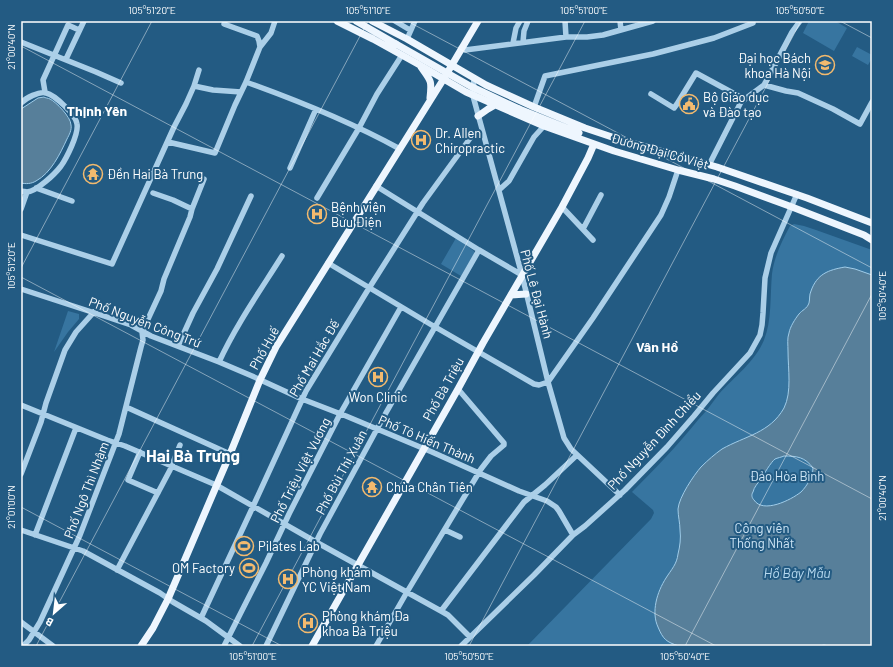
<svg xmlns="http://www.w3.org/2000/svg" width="893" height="667" font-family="Barlow,sans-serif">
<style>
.green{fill:#3775a0}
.water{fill:#577f9a;stroke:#9fcce9;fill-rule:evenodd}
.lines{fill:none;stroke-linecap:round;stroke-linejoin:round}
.minor{stroke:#abcfe8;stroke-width:5.5}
.major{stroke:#eef6fe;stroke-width:7}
.major-bridge{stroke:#eef6fe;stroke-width:7}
.ticks{fill:none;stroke:#fff;stroke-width:1;stroke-opacity:0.45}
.labels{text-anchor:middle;stroke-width:4;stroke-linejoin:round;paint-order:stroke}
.poi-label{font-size:13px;fill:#fff;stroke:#235b83;text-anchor:start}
.street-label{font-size:13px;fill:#fff;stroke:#235b83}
.park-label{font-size:13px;fill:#cfe6f6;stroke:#235b83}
.neighbourhood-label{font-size:14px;font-weight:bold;fill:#fff;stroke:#235b83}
.water-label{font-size:14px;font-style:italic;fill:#b7d9ef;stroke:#235b83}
.district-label{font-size:17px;font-weight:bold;fill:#fff;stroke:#235b83}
.neatline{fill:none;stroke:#fff;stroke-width:1.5}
.ticks-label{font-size:10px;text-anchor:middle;fill:#fff}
</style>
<rect width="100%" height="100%" fill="#235b83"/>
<path class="green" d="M809,21H835L847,28L834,51L803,33Z
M857,47L872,55V58L868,65L852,56Z
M794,224L804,226L816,230L872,250V646H527L651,519L654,513L653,510L632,492C655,469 678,445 698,420C706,412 712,403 719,394C734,377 755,362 764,340C772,321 770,295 772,274C774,257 782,241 790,226Z
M456,238L474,251V254L461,276L441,264Z
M68,311L79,314V319L68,332L54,352Z"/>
<path class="water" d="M44,97C45,98 48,98 50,99C56,102 71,117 71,125C72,130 69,135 67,139C60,154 51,173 36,181C31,184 26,184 21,183V109L38,98Z
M845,267L855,269L872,275V646H829L824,645L819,646H679C666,642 663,639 658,627C651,612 657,592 666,578C671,570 677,564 678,554C680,546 681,538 680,530C680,523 678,516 678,509C679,497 694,475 701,467C708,460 715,454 722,449C745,436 770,433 784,408C792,392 788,369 788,351C788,345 787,338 789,333C790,327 795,319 799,314C802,310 807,309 809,303C810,299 809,295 811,291C817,274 828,270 845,267ZM784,456C797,456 805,457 813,468C813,476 807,486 801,492C791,500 763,514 754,500C752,498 751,495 753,492C754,487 758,483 761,479C764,474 771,462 775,459C777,458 782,457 784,456Z"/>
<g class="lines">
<path class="minor" d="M225,21L224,24L257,36L259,41L260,47
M395,21L410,30
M565,21L566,37
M620,21L621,30
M407,39L415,21
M21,42L96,72L121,83
M523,42L524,31L528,21
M513,43L516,28L520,21
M461,48L465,50L566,37H587L603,35L653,21
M66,59L84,21
M474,78L473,96L522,275L548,382L564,438L571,449L620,495
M246,82C299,101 351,122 400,149
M764,85L786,91L798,93L833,109L860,124L872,102
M194,86L213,90L241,92
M45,92L43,80L68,25L79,30
M651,94L674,108L677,104L696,73L744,99
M21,103C26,98 39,91 46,93C55,95 76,115 77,124C79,134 66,159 61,166C55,174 37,191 27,192C26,192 22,191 21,191
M534,107L545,76L653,54L714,38L753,23
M168,142L215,153L235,105L246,82L260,47L271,33L275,21
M709,165L741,102L764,85L792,32L800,21
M290,168L316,109
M376,186L479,250L522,275
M36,188L72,201
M499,190L509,181L534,137L544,126
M153,193L173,200L192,209
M317,198L359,128L377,94L402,55
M562,207L593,240
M21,209L27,192
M583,229L601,195
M21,235L112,264L174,127L186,104L194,86L199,70
M328,263L430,324L534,384L539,385L548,382
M21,289L104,316L131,325L151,336L219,362L252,376L302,399L346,416L432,452L519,491L547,501L556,507L559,511L573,535
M142,332L161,291L164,279L190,217L192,209L204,179
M178,346L193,313L217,269L251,196
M219,362C236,325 260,291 282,256
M548,382L593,318L661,215L669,197L678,170
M21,405L107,440L125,446L216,485L316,542L441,611L448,615L470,637
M126,407L230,454
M140,452L128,480L158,493
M21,474L41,422L46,403L65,350L76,332L94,312
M21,530L83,551L160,593L173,602L206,621L240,646
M445,530L460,537
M35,535L76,428
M117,570L170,470L180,445
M441,611L524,502L545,485L577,455
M201,618L250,513L306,391L366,293L423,203L471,137L482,131
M21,622L53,646
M23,646L29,640L40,622L80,535L119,434L141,347L143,340L142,332
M224,646L266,563L289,514L340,414L401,307
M266,646L320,534L383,418L479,250
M376,646L407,592L481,469L491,456L504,445V443L458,389
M461,646L534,575L573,535L585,526L625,490L667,447L694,416L713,393L750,353L760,335L762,325L763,313L765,278L771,253L797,194"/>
<path class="major" d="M337,21L373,39L418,64L466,92L544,126L614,151L678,170L714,179L735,186L792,207L864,235L872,240
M356,21L396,44
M372,21L407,39L486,85L534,107L585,128L618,139L717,167L807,198L872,223
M421,67C431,81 432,80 430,98
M519,109L579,133
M478,116L488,109L495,105
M511,295L526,294
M141,646L153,628L168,599L230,454L260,380L276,347L443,80L478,21
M312,646L458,389L483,343L562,207L588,158L594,144"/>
<path class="major-bridge" d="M396,44L470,86L519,109"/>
</g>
<path class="ticks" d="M407,21L872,268M840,21L872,38M21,46L872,499M21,268L152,21M21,277L716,646M21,507L282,646M36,646L368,21M252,646L585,21M469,646L801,21M685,646L872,294"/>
<defs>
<symbol id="university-ring" viewBox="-11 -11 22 22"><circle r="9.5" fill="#235b83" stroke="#f3ba6e" stroke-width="1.5"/><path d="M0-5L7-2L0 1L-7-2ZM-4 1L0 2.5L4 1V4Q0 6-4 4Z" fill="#f3ba6e"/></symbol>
<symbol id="civic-ring" viewBox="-11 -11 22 22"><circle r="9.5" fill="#235b83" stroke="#f3ba6e" stroke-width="1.5"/><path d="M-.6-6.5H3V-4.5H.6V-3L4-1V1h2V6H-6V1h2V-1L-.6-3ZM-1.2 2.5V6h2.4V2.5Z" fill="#f3ba6e"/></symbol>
<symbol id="hospital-ring" viewBox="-11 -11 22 22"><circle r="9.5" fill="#235b83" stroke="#f3ba6e" stroke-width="1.5"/><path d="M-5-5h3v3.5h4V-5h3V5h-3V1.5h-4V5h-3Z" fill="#f3ba6e"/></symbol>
<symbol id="temple-ring" viewBox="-11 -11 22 22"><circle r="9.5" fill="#235b83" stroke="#f3ba6e" stroke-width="1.5"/><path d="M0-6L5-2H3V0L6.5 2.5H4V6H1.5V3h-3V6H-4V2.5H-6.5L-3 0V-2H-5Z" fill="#f3ba6e"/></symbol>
<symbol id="stadium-ring" viewBox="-11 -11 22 22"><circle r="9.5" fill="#235b83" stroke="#f3ba6e" stroke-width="1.5"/><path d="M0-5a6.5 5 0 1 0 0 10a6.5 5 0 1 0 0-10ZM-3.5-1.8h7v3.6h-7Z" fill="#f3ba6e"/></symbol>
</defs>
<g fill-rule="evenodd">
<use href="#university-ring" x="814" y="54" width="22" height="22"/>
<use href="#civic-ring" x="678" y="93" width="22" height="22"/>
<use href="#hospital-ring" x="410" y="129" width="22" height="22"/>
<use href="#temple-ring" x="82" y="163" width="22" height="22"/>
<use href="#hospital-ring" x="306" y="203" width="22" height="22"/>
<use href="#hospital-ring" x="367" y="366" width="22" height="22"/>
<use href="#temple-ring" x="361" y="476" width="22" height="22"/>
<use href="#stadium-ring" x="233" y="535" width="22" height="22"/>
<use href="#stadium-ring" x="238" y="557" width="22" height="22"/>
<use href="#hospital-ring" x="277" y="568" width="22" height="22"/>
<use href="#hospital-ring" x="297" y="612" width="22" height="22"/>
</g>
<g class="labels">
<g class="poi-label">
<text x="811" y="63" text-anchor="end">Đại học Bách<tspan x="811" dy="15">khoa Hà Nội</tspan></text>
<text x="703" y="102">Bộ Giáo dục<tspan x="703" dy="15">và Đào tạo</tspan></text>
<text x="435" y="138">Dr. Allen<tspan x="435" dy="15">Chiropractic</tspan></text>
<text x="107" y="179">Đền Hai Bà Trưng</text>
<text x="331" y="212">Bệnh viện<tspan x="331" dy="15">Bưu Điện</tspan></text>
<text x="378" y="402" text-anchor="middle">Won Clinic</text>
<text x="386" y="492">Chùa Chân Tiên</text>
<text x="258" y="551">Pilates Lab</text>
<text x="235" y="573" text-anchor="end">OM Factory</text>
<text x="302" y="577">Phòng khám<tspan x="302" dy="15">YC Việt Nam</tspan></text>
<text x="322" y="621">Phòng khám Đa<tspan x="322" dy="15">khoa Bà Triệu</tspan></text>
</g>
<g class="street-label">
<text transform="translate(660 151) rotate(16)" y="5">Đường Đại Cồ Việt</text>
<text transform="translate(537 294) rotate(75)" y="5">Phố Lê Đại Hành</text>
<text transform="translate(145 322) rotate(21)" y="5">Phố Nguyễn Công Trứ</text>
<text transform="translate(264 348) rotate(-61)" y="5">Phố Huế</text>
<text transform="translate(314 358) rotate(-60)" y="5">Phố Mai Hắc Đế</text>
<text transform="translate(443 389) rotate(-61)" y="5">Phố Bà Triệu</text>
<text transform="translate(427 439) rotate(23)" y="5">Phố Tô Hiến Thành</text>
<text transform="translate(654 440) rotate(-47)" y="5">Phố Nguyễn Đình Chiểu</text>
<text transform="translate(300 470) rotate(-63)" y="5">Phố Triệu Việt Vương</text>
<text transform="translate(341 472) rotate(-62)" y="5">Phố Bùi Thị Xuân</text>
<text transform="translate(86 490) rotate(-69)" y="5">Phố Ngô Thì Nhậm</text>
</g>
<g class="park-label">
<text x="787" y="481">Đảo Hòa Bình</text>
<text x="762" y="533">Công viên<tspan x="762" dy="15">Thống Nhất</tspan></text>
</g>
<g class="neighbourhood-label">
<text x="97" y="116">Thịnh Yên</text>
<text x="657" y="352">Vân Hồ</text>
</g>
<g class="water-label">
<text x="797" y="578">Hồ Bảy Mẫu</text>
</g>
<g class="district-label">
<text x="193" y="462">Hai Bà Trưng</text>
</g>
</g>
<rect width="893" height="667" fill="none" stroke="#235b83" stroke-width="44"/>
<g transform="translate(54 613) rotate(208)" stroke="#235b83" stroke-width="3" paint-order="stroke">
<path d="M0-3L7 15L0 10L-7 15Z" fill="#ffffff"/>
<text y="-6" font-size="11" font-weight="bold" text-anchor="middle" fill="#ffffff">B</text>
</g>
<rect x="22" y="22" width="849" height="623" class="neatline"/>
<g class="ticks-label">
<text x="152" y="14">105°51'20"E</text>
<text x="368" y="14">105°51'10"E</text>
<text x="584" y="14">105°51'00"E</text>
<text x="800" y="14">105°50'50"E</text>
<text transform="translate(11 47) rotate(-90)" y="4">21°00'40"N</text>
<text transform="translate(11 266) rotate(-90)" y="4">105°51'20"E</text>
<text transform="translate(882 296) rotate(-90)" y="4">105°50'40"E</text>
<text transform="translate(882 498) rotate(-90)" y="4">21°00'40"N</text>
<text transform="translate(11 507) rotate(-90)" y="4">21°01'00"N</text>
<text x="253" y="660">105°51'00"E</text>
<text x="469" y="660">105°50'50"E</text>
<text x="685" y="660">105°50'40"E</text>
</g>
</svg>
